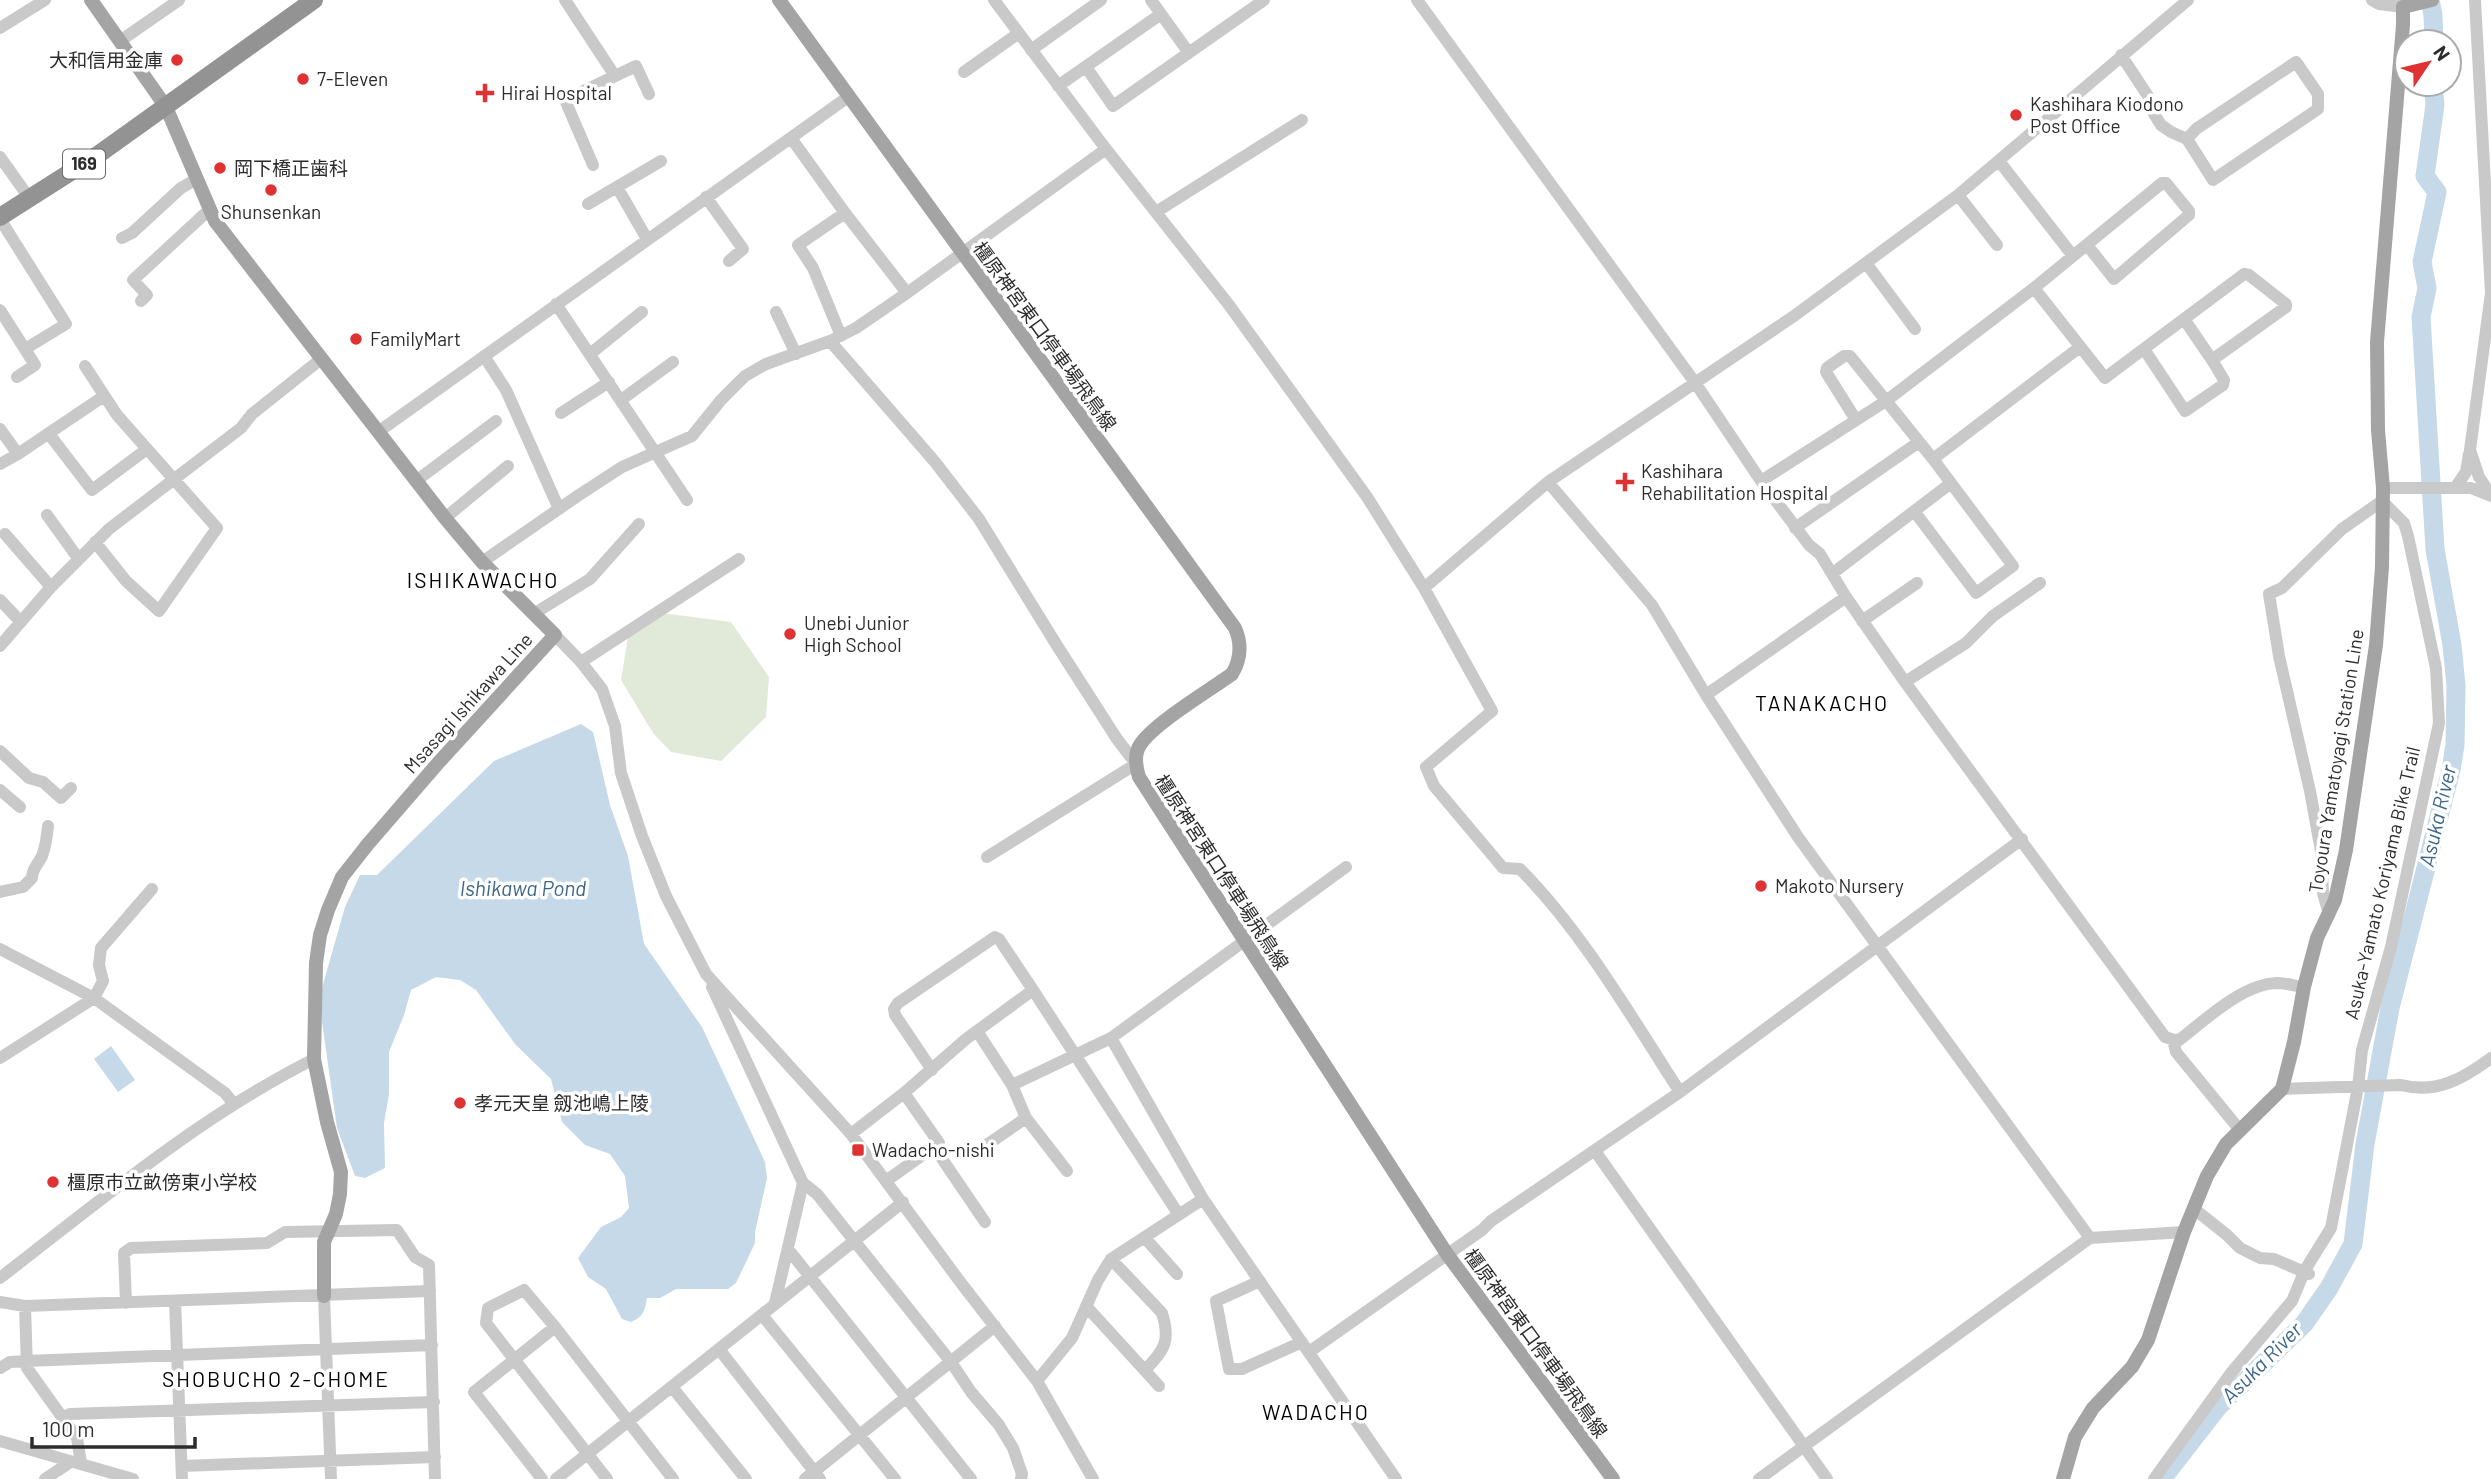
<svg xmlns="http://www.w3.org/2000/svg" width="2491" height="1479" font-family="Barlow,'Noto Sans JP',sans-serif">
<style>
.green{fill:#e1e9d9}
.water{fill:#c5d9e9}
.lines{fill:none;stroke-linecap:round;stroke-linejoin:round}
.river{stroke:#c5d9e9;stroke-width:19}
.minor{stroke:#c9c9c9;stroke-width:12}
.major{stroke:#a4a4a4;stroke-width:14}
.highway{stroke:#939393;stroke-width:18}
.poi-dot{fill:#de3233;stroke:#fff;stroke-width:2.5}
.labels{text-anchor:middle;stroke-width:7;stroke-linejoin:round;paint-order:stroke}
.shield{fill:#fff;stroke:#6b6b6b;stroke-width:2}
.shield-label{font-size:18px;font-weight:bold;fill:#2c2c2c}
.poi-label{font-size:19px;fill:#2c2c2c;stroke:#fff;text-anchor:start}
.street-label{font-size:19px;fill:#2c2c2c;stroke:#fff}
.neighbourhood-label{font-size:21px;letter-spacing:2px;fill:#000;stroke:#fff}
.water-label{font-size:21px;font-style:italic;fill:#3d678a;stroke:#fff}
</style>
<rect width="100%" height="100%" fill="#fff"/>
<path class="green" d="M662,613L731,622L769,677L766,717L721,761L671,752L653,733L621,680L628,637Z"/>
<path class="water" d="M581,724L593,732L610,805L628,856L644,944L702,1027L765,1162L767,1178L755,1232V1243L736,1283L728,1289H676L660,1298H647C645,1311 643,1317 631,1322L622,1319L606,1289L588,1277L578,1258L601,1227L621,1217L629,1208L625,1176L610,1154L585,1145L562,1122L551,1079L515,1044L476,990L460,980L436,977L411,990L404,1015L389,1052V1094L384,1123L385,1168L365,1178L355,1176L337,1128L322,1022V988L345,907L360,875H377L494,761Z
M111,1046L135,1080L118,1092L94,1059Z"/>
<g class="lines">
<path class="river" d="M2430,0L2433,15L2434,42
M2162,1479L2218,1407L2304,1324L2329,1288L2353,1244L2365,1144L2390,1008L2451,770L2455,745L2456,686L2452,645L2435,549L2421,317L2427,288L2422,262L2437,192L2425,176L2435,105L2433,84"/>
<path class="minor" d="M565,0L615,76
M994,0L1106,149L1229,305L1367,497L1424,588L1492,711L1426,767L1434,786L1503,868L1520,869C1584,934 1630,1015 1680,1092
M1151,0L1189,53
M1417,0L1696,384L1761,481L1809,545L1820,554L1846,597L1905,682L2165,1037L2178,1041C2204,1021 2242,984 2277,983C2285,983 2295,986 2304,987
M2372,0L2379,4L2403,7V0
M2475,0L2491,293L2470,450L2479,477L2491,495
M0,28L45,0
M120,41L179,0
M1031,50L1101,0
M2121,55L2148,96L2154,114L2161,125L2171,132L2187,139L2213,180L2318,109V94L2296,62L2196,129L2187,139
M1086,67L1113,106L1264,0
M964,72L1019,33
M1058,86L1161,14
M791,138L845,213L907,293
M0,157L30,199
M1999,161L2073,256
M593,165L565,100L636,66L649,94
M617,187L647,239
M1958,195L1997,245
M706,197L743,249L729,261
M588,204L661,161
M1156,212L1302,120
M0,219L66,324L25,349
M122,238L132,233L181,188L195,180
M1866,263L1915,329
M2034,288L2105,378C2151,343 2198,309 2244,274L2249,275L2286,304V307L2212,360L2224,380L2223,385L2185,411L2144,349
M141,301L147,295L133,280L210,209
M556,304L687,500
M0,310L35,365L17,377
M776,312L796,354
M2184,319L2212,360
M841,336L813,268L798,245L845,213
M830,341L856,328L907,293L1106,149
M590,354L642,312
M484,356L506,390L559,509
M85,366L117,415L217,528L159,611L126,581L95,542
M621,400L673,362
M561,413L609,382
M1856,420L1826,372L1827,368L1844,356H1850L1933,459L2013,566L1976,593L1914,511
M0,429L18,454L104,396
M378,432L848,97
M49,434L92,490L147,449
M1933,459L2080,347
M0,464L18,454
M416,481L496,421
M1761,481L1886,401L2034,288L2162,183H2166L2189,211V215L2114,279L2087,245
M1548,482L1652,605L1706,695L1798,837L2090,1238
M2383,488H2471L2491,496
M2455,488L2466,472L2469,454
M47,515L78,558
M445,518L508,466
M1795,528L1919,442
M5,534L51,587
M482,562L579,495L622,467L692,436L721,400L745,376L766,364L830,341L935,462L979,519L1056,644L1117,739L1136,764L987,857
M1833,573L1951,483
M1424,588L1548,482L1794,316L1958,195L2188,0
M0,600L20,621
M535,613L590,579L639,524
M1862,621L1917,583
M555,635L581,662L602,689L615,726L621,773L642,836L666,896L706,974L851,1134L961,1283L1037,1381L1093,1479
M0,646L51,587L109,529L241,428L252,414L321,359
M581,662L739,559
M1905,682L1966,643L1993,616L2040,583
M1706,695L1846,597
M0,751L29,778L43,782L61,798L71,788
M0,790L20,807
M0,892L23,887L32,878C32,868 38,865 42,856C46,846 47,836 48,826
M0,949L94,998L225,1093L233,1103
M712,987L803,1183L817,1194L951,1362L971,1392L999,1425L1013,1448L1022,1474L1021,1479
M977,1031L1012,1085L1026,1118L1067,1171
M1111,1038L1203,1199L1396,1479
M2173,1040L2176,1052L2239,1129
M0,1058L94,998L103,981L99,965L101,948L152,889
M932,1070L895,1015L894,1009L898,1003L995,937L999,939L1033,990
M1012,1085L1111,1038L1346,867
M2282,1089L2401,1085C2436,1094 2463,1079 2491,1058
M851,1134L904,1093L966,1039L1033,990L1179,1215
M988,1144L1026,1118
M934,1147L985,1222
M1595,1151L1827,1479
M886,1181L939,1143L904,1093
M2193,1208L2227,1235L2240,1248L2260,1258L2274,1259L2309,1274
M1145,1238L1177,1274
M788,1249L971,1479
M1111,1259L1162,1313C1171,1341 1164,1351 1145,1370
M0,1278C101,1200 199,1117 314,1059
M1260,1281L1216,1301L1229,1369H1242L1302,1342
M324,1296L331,1479
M175,1301L182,1479
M0,1302L25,1306L430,1291
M126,1303L124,1253L131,1248L267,1243L285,1232L397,1230L415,1257L429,1265L435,1479
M775,1303L803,1183
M25,1306L27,1368L77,1438L81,1463
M1086,1306L1159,1386
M762,1315L895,1479
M719,1349L820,1479
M1309,1352L1482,1230L1491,1221L1680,1092L2022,839
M0,1368L10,1362L26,1361L432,1345
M1037,1381L1072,1338L1098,1280L1111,1259L1203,1199
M672,1387L746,1479
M63,1418L70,1414L434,1402
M0,1441L133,1479
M182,1466L435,1457
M45,1479L69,1463
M542,1479L474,1392L555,1327
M556,1479L903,1202
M607,1479L486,1323L488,1308L524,1290L555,1327L673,1479
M805,1479L995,1326
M1759,1479L2090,1238L2184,1232
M2154,1479L2231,1373L2292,1301L2305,1270L2331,1228L2358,1087L2362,1050L2391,947L2439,723L2436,668L2408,536L2404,523L2382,501L2342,529L2282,588L2269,594L2279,656L2310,791L2321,851L2323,893L2329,914"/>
<path class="major" d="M91,0L166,107L215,221L445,518L482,562L555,635L439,762L368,844L342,877L328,910L320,935L316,963L314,1059L327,1122L341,1172L340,1194L336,1214L324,1242V1296
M779,0L1235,628C1242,644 1241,659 1232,674C1210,690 1153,724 1140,745C1134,754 1136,767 1139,777L1447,1254L1613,1479
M2063,1479L2075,1437L2093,1408L2132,1367L2148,1340L2184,1232L2207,1176L2226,1144L2282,1089L2294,1042L2304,987L2317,938L2335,900L2346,850L2376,645L2382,567L2383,488L2378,430L2377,342L2403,25V7L2432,0"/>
<path class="highway" d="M0,217L99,154L314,0"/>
</g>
<g class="poi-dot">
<circle cx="177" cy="60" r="7"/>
<circle cx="303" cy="79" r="7"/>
<path d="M481.5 82.5h7v7h7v7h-7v7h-7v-7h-7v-7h7z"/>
<circle cx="2016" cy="115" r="7"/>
<circle cx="220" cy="168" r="7"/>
<circle cx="271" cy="190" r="7"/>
<circle cx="356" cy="339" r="7"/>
<path d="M1621.5 471.5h7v7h7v7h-7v7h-7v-7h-7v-7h7z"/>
<circle cx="790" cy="634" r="7"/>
<circle cx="1761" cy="886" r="7"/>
<circle cx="460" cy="1103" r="7"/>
<rect x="851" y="1143" width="14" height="14" rx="3.5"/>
<circle cx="53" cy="1182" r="7"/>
</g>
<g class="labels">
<rect class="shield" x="63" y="149.5" width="42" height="29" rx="5"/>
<g class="shield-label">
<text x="84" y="170">169</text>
</g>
<g class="poi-label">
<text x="163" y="67" text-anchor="end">大和信用金庫</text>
<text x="317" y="86">7-Eleven</text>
<text x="501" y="100">Hirai Hospital</text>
<text x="2030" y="111">Kashihara Kiodono<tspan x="2030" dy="22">Post Office</tspan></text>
<text x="234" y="175">岡下橋正歯科</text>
<text x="271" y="219" text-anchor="middle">Shunsenkan</text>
<text x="370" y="346">FamilyMart</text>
<text x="1641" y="478">Kashihara<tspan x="1641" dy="22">Rehabilitation Hospital</tspan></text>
<text x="804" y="630">Unebi Junior<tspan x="804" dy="22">High School</tspan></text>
<text x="1775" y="893">Makoto Nursery</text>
<text x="474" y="1110">孝元天皇 劔池嶋上陵</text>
<text x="872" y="1157">Wadacho-nishi</text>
<text x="67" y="1189">橿原市立畝傍東小学校</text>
</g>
<g class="street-label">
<text transform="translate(1045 336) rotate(54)" y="7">橿原神宮東口停車場飛鳥線</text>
<text transform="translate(468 703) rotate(-48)" y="7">Msasagi Ishikawa Line</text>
<text transform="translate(2336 761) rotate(-81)" y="7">Toyoura Yamatoyagi Station Line</text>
<text transform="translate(1222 872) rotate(57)" y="7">橿原神宮東口停車場飛鳥線</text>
<text transform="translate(2382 883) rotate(-77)" y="7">Asuka-Yamato Koriyama Bike Trail</text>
<text transform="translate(1536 1343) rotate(54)" y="7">橿原神宮東口停車場飛鳥線</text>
</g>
<g class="neighbourhood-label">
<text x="483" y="588">ISHIKAWACHO</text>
<text x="1822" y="711">TANAKACHO</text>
<text x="276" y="1387">SHOBUCHO 2-CHOME</text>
<text x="1316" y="1420">WADACHO</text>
</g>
<g class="water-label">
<text transform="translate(2438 816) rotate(-77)" y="7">Asuka River</text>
<text x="523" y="896">Ishikawa Pond</text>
<text transform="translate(2262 1363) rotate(-45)" y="7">Asuka River</text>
</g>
</g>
<g transform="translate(2428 63) rotate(55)"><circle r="33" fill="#ffffff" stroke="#ababab" stroke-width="2"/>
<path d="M0-5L12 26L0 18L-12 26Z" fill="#de3233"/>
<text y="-10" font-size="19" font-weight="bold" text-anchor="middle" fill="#2c2c2c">N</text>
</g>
<path d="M32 1437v10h163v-10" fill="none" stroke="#2c2c2c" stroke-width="3.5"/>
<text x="42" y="1437" font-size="21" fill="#2c2c2c" stroke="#ffffff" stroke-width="5" paint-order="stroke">100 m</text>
</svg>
